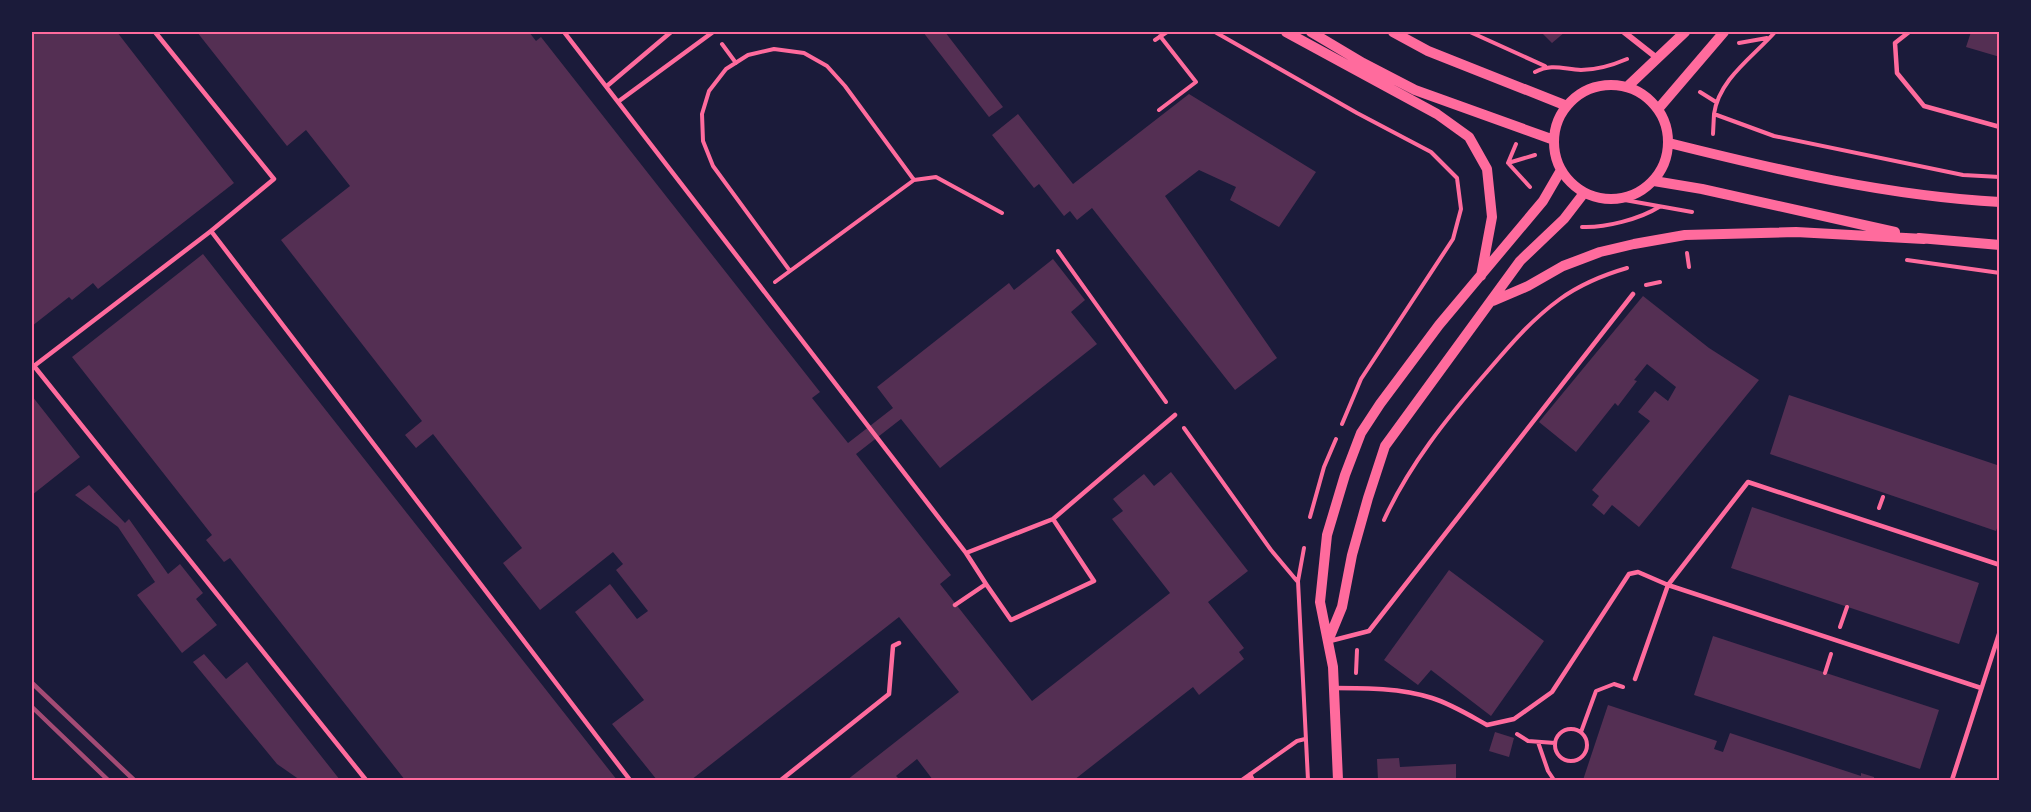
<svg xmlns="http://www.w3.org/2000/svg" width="2031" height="812" font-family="'Varela Round',sans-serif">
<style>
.building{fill:#542f53}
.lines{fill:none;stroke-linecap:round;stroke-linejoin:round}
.path{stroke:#ff6b9d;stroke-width:4}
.service{stroke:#ff6b9d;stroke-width:4.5}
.minor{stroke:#ff6b9d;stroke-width:6}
.tertiary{stroke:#ff6b9d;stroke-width:10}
.rail{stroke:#a44b75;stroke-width:4.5}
.neatline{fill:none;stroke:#ff6b9d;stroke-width:2}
</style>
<rect width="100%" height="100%" fill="#1b1b3a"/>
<path class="building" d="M32,32H117L234,183L98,289L93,283L72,300L69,297L32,326Z
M197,32H529L536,41L541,37L820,392L812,398L848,443L893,408L877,387L1009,283L1014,290L1053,259L1085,300L1071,312L1097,344L940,468L901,419L856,454L951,575L940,584L1032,701L1170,593L1112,519L1123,511L1113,499L1144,474L1154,486L1171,472L1248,571L1208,602L1244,648L1239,652L1244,659L1199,695L1193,687L1074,780H933L917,759L896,776L900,780H847L959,692L899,617L691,780H657L612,724L644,700L575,612L610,584L637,619L648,611L616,570L623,564L613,552L540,610L503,563L522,548L433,434L416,448L405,435L422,421L281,240L350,186L306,130L287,146Z
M923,32H945L1003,107L989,117Z
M1541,32H1565L1552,43Z
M1971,32H2000V57L1966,47Z
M1189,94L1316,172L1279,227L1230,200L1236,187L1199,170L1165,196L1277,358L1235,390L1092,208L1077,220L1070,211L1064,216L1039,184L1034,188L992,135L1018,114L1073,184Z
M203,254L343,432L617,780H405L230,558L224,562L206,540L212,535L72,357Z
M1643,296L1709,348L1759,380L1639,527L1612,505L1604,515L1592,505L1599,496L1592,490L1650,421L1638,412L1655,391L1668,401L1676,387L1647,364L1634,380L1637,381L1618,406L1615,403L1576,452L1539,422Z
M1789,395L2000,466V521L1996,531L1770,454Z
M32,396L80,457L32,495Z
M89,485L125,523L129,519L168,574L180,564L203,593L196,599L217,625L182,653L137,595L155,582L118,527L75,495Z
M1752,507L1979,583L1959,644L1731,568Z
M1449,570L1544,641L1491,716L1431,670L1418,685L1384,660Z
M1713,636L1939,710L1920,769L1694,695Z
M204,654L226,679L247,662L340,780H300L277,764L193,662Z
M1608,705L1717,741L1714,749L1723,752L1730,733L1861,776V773L1874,777V780H1583Z
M1495,732L1514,738L1509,757L1489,751Z
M1399,758L1400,767L1456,764V780H1378L1377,759Z"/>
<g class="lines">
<path class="path" d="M1215,32L1357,113L1431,152L1457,178L1461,209L1453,239L1361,379L1342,424
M1470,32L1545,66
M1775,32C1753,57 1719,79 1714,114L1774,136L1963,175L2000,177
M1155,40L1167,32
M1739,43L1767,38
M722,44L736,63
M1535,72C1552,63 1563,69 1581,70C1596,70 1613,65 1627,59
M1700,92L1716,102
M1159,110L1196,82L1160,36
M1713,134L1714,114
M1516,144L1508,163L1530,187
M1508,163L1535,155
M1619,199L1692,212
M1582,227C1605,228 1640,219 1659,207
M1058,251L1166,402
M1687,253L1689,267
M1907,260L2000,273
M790,271L713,166L703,141L702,114L709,91L726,69L748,55L774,49L804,53L827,66L845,86L914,180
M775,282L914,180L936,177L1002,213
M1646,285L1660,282
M1184,428L1271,550L1297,581
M1879,508L1883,497
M1310,517L1324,467L1336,439
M1384,520C1409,465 1447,418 1486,373C1509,346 1531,320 1560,299C1581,284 1603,275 1627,268
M1304,548L1298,581L1308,780
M1840,627L1847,607
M1356,673L1357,650
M1825,673L1831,654
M1555 745a16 16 0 1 1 32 0a16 16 0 1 1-32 0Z
M1581,732L1596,691L1614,684L1623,687
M1517,734L1528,741L1555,743
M1538,742L1548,771L1554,780
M1250,774L1253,780
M1242,780L1297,741L1305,739"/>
<path class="service" d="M155,32L274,179L211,231
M564,32L966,553L986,584L955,605
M1909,32L1895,43L1897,73L1924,106L2000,127
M607,86L671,32
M619,101L713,32
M32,365L34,366L366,780
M34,366L211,231L630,780
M966,553L1053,519L1175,415
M986,584L1011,620L1094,581L1053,519
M1330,641L1369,631L1633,294
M1635,679L1668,585L1748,482L2000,565
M1334,688C1365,688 1401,688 1432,698C1451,704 1469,715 1487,725L1514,719L1552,692L1629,574L1638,572L1668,585L1981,688
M781,780L889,694L893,646L899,643
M1952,780L2000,631"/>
<path class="minor" d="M1624,32L1657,58"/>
<path class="tertiary" d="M1286,32L1437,114L1469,137L1487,169L1492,217L1481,276
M1311,32L1363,63L1415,90L1554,140
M1393,32L1428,51L1567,106
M1554 142a57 57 0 1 1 114 0a57 57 0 1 1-114 0Z
M1627,87L1685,32
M1659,108L1724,32
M1669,143C1777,170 1888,196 2000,202
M1654,181L1702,189L1895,232
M1919,238L2000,245
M1493,301L1528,286L1563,266L1600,252L1634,244L1685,235L1796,232L1924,239
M1328,641L1342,607L1352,555L1368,498L1385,446L1520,261L1564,219L1584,193
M1338,780L1333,667L1320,602L1327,535L1345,475L1361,433L1380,404L1439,325L1543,201L1561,170"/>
<path class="rail" d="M32,683L134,780
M32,707L108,780"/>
</g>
<rect width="2031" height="812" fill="none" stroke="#1b1b3a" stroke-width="66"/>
<rect x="33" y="33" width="1965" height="746" class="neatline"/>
</svg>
